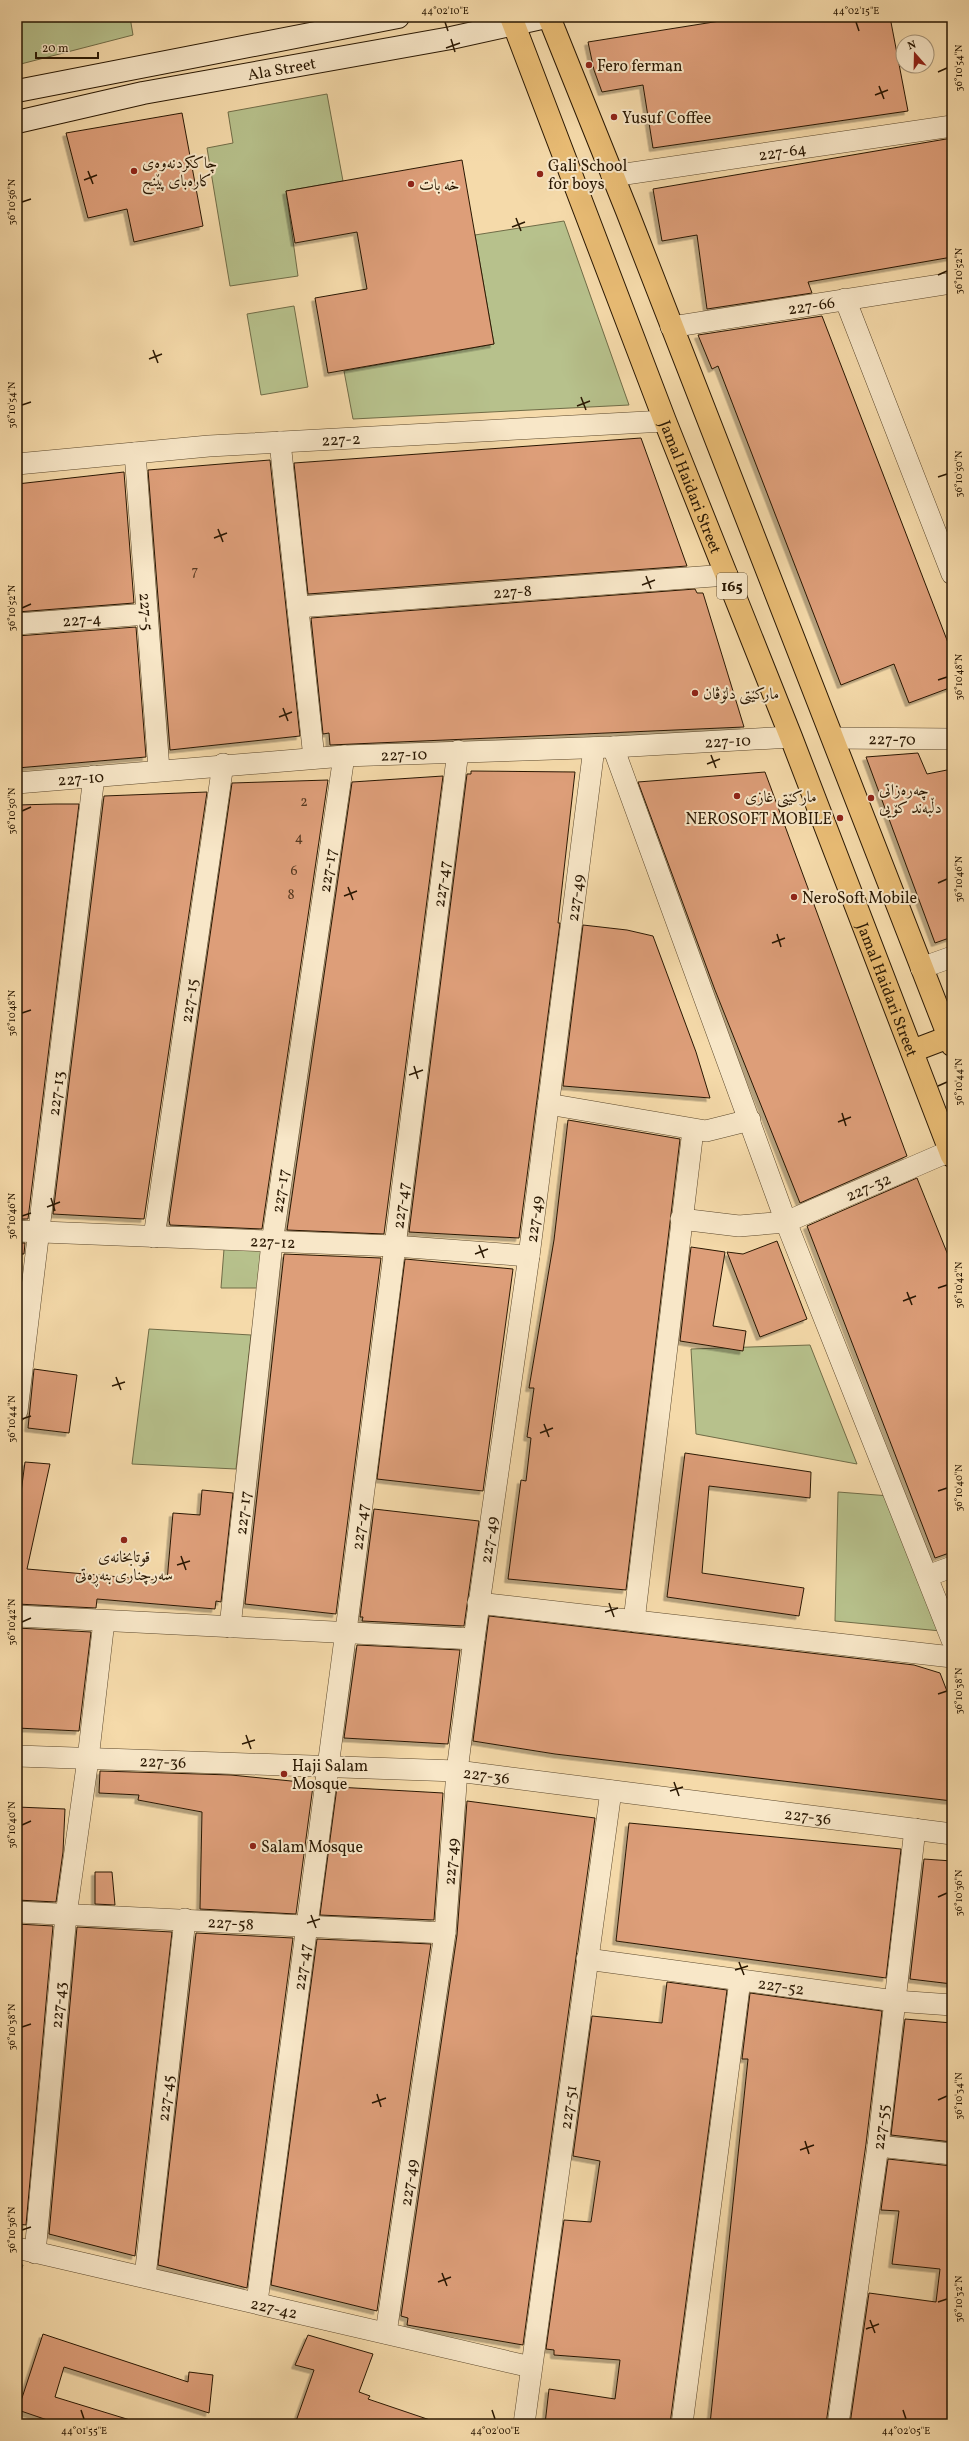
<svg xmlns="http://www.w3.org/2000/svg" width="969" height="2441" font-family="Vollkorn,Amiri,serif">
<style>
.green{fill:#b7c18c;stroke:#706c47}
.building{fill:#dd9e79;stroke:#291702;filter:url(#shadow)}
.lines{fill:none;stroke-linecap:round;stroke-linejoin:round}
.minor-casing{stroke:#5c482c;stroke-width:22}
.secondary-casing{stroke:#291702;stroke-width:24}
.primary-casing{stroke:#291702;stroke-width:24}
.minor{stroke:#f8e7c8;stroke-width:21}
.secondary{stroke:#f8e7c8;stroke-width:22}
.primary{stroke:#eabd75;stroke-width:22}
.ticks{fill:none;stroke:#291702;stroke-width:1.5}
.poi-dot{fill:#8f2418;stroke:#f8e7c8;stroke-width:1.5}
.labels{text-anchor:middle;stroke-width:4;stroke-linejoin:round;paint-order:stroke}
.number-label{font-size:14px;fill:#563920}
.shield{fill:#f8e7c8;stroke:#67553d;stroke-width:1}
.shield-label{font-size:15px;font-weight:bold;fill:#291702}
.poi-label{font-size:16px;fill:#291702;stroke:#f8e7c8;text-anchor:start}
.street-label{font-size:16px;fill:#291702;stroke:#f8e7c8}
.neatline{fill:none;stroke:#291702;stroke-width:1.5}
.ticks-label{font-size:10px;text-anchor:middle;fill:#291702}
</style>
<defs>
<filter id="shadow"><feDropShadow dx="-3.5" dy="3.5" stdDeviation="0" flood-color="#0004"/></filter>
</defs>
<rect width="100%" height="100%" fill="#f5daaa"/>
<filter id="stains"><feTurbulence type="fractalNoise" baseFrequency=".005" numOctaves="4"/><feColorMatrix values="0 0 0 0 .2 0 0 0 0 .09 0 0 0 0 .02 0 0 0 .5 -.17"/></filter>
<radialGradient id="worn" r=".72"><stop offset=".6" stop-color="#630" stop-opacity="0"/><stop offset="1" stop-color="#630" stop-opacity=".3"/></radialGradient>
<path class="green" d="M17,17H130L133,35L17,65Z
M327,94L343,181L286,191L298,276L230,286L207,148L233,143L228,112Z
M564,221L629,405L353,419L344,371L494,344L475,235Z
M294,306L308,387L261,395L247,314Z
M224,1249L264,1250V1288H221Z
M149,1329L251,1335L236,1469L132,1464Z
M810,1345L857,1464L696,1434L691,1349Z
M838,1492L890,1496L941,1631L835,1621Z
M17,2264L23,2265L17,2283Z"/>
<path class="building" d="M745,17H890L908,111L653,148L643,85L602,92L594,70L588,42Z
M182,113L203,226L134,242L127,209L88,218L66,133Z
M952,138V257L808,282L812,293L707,309L697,235L662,241L653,189Z
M462,160L494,344L328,373L315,298L367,289L357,232L295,243L286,191Z
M822,316L952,653V687L909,703L894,664L841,685L718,366L712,369L698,335Z
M641,438L687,566L308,594L294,463Z
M270,460L300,736L170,750L148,470Z
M124,472L134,603L17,612V484Z
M695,589L697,593H703L744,727L330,745L329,733L323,734L311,618Z
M136,627L146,757L17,768V636Z
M918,753L927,774L952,769V937L935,943L866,757Z
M471,771L575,772L558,923H560L519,1238L409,1232L467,774H471Z
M765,772L907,1156L800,1203L715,990L638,782Z
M443,776L384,1234L287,1230L352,782Z
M328,780L262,1229L170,1225L169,1220L232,783Z
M207,792L144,1219L53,1214L104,796Z
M55,804H79L28,1219H17V805Z
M583,925L627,930L653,936L696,1052L710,1098L563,1086Z
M568,1120L680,1139L626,1590L508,1579L521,1480L526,1481L531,1438L527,1437L534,1388H529L554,1240Z
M917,1178L952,1265V1552L935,1558L807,1226Z
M777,1241L807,1319L760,1337L727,1252L743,1254Z
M17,1243H25L24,1254H17Z
M691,1247L725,1252L713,1326L746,1331L743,1351L680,1341Z
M284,1254L381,1258L336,1614L245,1604Z
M405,1259L513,1269L483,1491L377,1479Z
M34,1369L77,1375L69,1433L28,1428Z
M685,1453L811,1472L810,1498L709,1486L702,1573L804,1588L799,1616L667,1597Z
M25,1462L50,1464L27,1569L167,1581L173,1513L200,1515L202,1490L233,1493L221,1602L216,1601L215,1609L97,1599L96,1608L17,1604V1523Z
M374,1509L479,1521L464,1626L362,1621L363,1617H360Z
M489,1616L914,1665L940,1673L952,1704V1801L555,1754L473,1741Z
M17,1628L91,1632L79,1731L17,1728Z
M357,1645L460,1650L448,1744L344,1738Z
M100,1771L231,1775L311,1783L310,1786H313L296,1914L200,1909L202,1812L138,1800L139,1795L99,1793Z
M337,1787L443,1793L434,1920L320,1915Z
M467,1801L595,1818L523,2345L407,2325L408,2318L401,2316L457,1935Z
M17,1807L65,1809L63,1852L56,1902L17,1900Z
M629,1823L901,1849L886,1978L616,1941Z
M924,1859L952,1861V1984L910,1979Z
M95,1872H112L115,1905L95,1904Z
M17,1924L53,1926L26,2225L17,2224Z
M77,1927L172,1932L135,2256L49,2234Z
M196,1933L293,1938L247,2288L158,2265Z
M317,1939L431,1944L377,2311L271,2285Z
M667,1982L727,1990L670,2424H545L549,2389L615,2399L620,2360L554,2355V2350L546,2349L564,2220L591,2222L600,2161L573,2156L592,2016L662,2023Z
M750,1993L882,2011L866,2144L826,2424H710L748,2059H742Z
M905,2019L952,2023V2142L891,2135Z
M888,2159L952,2166V2424H850L869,2293L936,2302L940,2269L892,2264L899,2211L881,2210Z
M43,2334L188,2382L189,2372L213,2375L209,2413L64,2367L55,2397L130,2420L129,2424H59L18,2410Z
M308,2335L373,2354L359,2392L370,2396L368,2399L433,2421V2424H295L314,2370L295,2365Z"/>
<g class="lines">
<defs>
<g id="minor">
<path id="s1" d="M612,176L952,126"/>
<path d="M845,299L952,574"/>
<path id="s2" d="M671,327L952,283"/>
<path d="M280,442L314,758"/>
<path id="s3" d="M135,453L159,770"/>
<path id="s4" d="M17,464L209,446L665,421"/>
<path id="s5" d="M298,607L727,575"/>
<path id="s6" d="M17,624L147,614"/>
<path id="s7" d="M833,738L952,739"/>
<path d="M613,747L786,1222L952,1640"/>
<path id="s8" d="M17,783L344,756L613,747L791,737"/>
<path d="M921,968L952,957"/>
<path d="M548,1104L706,1131L750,1120"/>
<path id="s9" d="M681,1219L739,1226L786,1222L950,1151"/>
<path id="s10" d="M17,1231L394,1246L529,1256"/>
<path id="s11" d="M154,1237L223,764"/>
<path id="s12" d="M17,1411L94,776"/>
<path d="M927,1576L952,1567"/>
<path d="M478,1603L952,1657"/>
<path d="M17,1616L474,1639"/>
<path d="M634,1621L693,1130"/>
<path id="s13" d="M230,1627L272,1243L344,756"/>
<path id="s14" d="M17,1756L457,1771L952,1834"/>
<path id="s15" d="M17,1912L445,1933"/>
<path id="s16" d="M587,1959L895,2001L952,2005"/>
<path d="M878,2146L952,2154"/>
<path id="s17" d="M17,2248L531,2367"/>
<path id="s18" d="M35,2253L66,1915L88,1759L104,1621"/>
<path id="s19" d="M145,2277L185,1919"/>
<path id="s20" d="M257,2302L346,1631L458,751"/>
<path id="s21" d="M386,2333L445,1933L457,1771L474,1639L529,1256L594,748"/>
<path id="s22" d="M524,2424L611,1791"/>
<path d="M682,2424L740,1980"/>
<path id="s23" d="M838,2424L878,2146L915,1829"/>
</g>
<g id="secondary">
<path d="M17,91L398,17"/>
<path id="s24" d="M17,122L143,93L451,38L546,17"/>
</g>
<g id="primary">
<path id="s25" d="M511,17L665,421L791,737L952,1156"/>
<path d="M549,17L627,211L952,1045"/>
<path d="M912,1051L949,1037"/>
</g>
</defs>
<use href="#minor" class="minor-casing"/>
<use href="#secondary" class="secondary-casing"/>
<use href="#primary" class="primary-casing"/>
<use href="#minor" class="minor"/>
<use href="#secondary" class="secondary"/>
<use href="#primary" class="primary"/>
</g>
<path class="ticks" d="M445,22L448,31M856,22L859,31M451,39L455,52M446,48L460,43M938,72L947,68M879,86L884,99M875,95L888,90M88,171L93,184M84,180L97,175M22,202L31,199M516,218L521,231M512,227L525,222M938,275L947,271M153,350L158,363M149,359L162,354M581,397L586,410M22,405L31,402M577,406L590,401M938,477L947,474M218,529L223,542M214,538L227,533M646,576L651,589M642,585L655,580M22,608L31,604M938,680L947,677M283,708L288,721M279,717L292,712M711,755L716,768M707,764L720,759M22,811L31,807M938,883L947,879M348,887L353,900M344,896L357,891M777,934L781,947M772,943L785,938M22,1013L31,1010M414,1066L418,1079M409,1075L423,1070M938,1086L947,1082M842,1113L846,1126M838,1122L851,1117M51,1198L55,1211M47,1207L60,1202M22,1216L31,1213M479,1245L484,1258M475,1254L488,1249M938,1288L947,1285M907,1292L912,1305M903,1301L916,1296M116,1377L121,1390M112,1386L125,1382M22,1419L31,1416M544,1424L549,1437M540,1433L553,1428M938,1491L947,1488M181,1556L186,1570M177,1565L190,1561M609,1603L614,1617M605,1612L618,1608M22,1622L31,1618M938,1694L947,1691M246,1735L251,1749M242,1744L255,1740M674,1782L679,1796M670,1791L683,1787M22,1825L31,1821M938,1897L947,1893M311,1915L316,1928M307,1923L320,1919M739,1962L744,1975M735,1970L748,1966M22,2027L31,2024M377,2094L381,2107M938,2100L947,2096M372,2103L386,2098M805,2141L809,2154M800,2150L814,2145M22,2230L31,2227M442,2273L447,2286M438,2282L451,2277M938,2302L947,2299M870,2320L875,2333M866,2329L879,2324M81,2410L84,2419M492,2410L495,2419M903,2410L906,2419"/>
<g class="poi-dot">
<circle cx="589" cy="65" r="4"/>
<circle cx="614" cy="117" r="4"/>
<circle cx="134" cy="171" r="4"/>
<circle cx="540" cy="174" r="4"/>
<circle cx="411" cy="184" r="4"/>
<circle cx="695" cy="693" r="4"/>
<circle cx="737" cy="796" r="4"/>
<circle cx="871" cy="798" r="4"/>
<circle cx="840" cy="818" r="4"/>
<circle cx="794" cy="897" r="4"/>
<circle cx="124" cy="1540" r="4"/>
<circle cx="284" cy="1774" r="4"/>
<circle cx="253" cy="1846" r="4"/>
</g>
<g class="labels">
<g class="number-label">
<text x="195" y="575">7</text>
<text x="304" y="806">2</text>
<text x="299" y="842">4</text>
<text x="294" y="875">6</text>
<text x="291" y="899">8</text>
</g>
<rect class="shield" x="717" y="573" width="30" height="26" rx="3"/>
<g class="shield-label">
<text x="732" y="591">165</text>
</g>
<g class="poi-label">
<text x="597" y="71">Fero ferman</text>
<text x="622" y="123">Yusuf Coffee</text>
<text x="142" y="168">چاككردنەوەی<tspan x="142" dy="18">كارەبای پێنج</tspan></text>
<text x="548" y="171">Gali School<tspan x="548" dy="18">for boys</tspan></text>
<text x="419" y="190">خه بات</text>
<text x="703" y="699">ماركێتی دلۆڤان</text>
<text x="879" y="795">چەرەزاتی<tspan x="879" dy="18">دڵبەند کۆیی</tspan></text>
<text x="745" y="802">ماركێتی غازی</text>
<text x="832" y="824" text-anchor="end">NEROSOFT MOBILE</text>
<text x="802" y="903">NeroSoft Mobile</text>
<text x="124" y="1562" text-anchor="middle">قوتابخانەی<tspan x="124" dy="18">سەرچناری بنەڕەتی</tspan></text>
<text x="292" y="1771">Haji Salam<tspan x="292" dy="18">Mosque</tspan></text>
<text x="261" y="1852">Salam Mosque</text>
</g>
<g class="street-label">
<text dy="6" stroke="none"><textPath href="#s24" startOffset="270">Ala Street</textPath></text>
<text dy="6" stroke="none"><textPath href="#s1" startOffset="172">227-64</textPath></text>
<text dy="6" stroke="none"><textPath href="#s2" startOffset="142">227-66</textPath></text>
<text dy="6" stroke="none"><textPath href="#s4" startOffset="325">227-2</textPath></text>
<text dy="6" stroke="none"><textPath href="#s25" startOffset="503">Jamal Haidari Street</textPath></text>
<text dy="6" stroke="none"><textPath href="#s5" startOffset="215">227-8</textPath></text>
<text dy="6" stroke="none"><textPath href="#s3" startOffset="159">227-5</textPath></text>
<text dy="6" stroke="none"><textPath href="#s6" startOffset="65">227-4</textPath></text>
<text dy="6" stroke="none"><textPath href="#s7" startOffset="59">227-70</textPath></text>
<text dy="6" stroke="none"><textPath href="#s8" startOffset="712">227-10</textPath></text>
<text dy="6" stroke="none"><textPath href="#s8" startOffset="388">227-10</textPath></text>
<text dy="6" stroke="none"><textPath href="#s8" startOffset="64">227-10</textPath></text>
<text dy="6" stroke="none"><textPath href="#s13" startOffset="763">227-17</textPath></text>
<text dy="6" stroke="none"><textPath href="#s20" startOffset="1430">227-47</textPath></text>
<text dy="6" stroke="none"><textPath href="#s21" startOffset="1448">227-49</textPath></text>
<text dy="6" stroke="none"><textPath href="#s25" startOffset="1043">Jamal Haidari Street</textPath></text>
<text dy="6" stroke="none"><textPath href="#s11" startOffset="239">227-15</textPath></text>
<text dy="6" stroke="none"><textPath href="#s12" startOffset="320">227-13</textPath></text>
<text dy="6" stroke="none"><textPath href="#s9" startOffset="195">227-32</textPath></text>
<text dy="6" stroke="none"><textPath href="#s13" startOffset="439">227-17</textPath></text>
<text dy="6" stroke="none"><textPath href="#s20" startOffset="1106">227-47</textPath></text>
<text dy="6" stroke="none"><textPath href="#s21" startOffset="1124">227-49</textPath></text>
<text dy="6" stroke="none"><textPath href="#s10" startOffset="256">227-12</textPath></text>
<text dy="6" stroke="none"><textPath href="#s13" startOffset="115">227-17</textPath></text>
<text dy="6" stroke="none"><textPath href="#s20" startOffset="782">227-47</textPath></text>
<text dy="6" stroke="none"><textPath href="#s21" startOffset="800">227-49</textPath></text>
<text dy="6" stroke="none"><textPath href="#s14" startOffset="146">227-36</textPath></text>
<text dy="6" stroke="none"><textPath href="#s14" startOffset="470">227-36</textPath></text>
<text dy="6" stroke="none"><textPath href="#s14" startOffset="794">227-36</textPath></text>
<text dy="6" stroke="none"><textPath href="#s21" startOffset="476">227-49</textPath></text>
<text dy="6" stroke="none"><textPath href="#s15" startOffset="214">227-58</textPath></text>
<text dy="6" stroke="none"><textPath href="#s20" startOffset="338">227-47</textPath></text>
<text dy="6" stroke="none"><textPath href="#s16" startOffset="196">227-52</textPath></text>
<text dy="6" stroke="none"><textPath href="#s18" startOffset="249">227-43</textPath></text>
<text dy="6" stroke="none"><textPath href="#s19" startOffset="180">227-45</textPath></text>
<text dy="6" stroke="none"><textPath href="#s22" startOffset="320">227-51</textPath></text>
<text dy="6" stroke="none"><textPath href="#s23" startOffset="300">227-55</textPath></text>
<text dy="6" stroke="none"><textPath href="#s21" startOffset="152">227-49</textPath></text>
<text dy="6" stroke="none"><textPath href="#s17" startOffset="264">227-42</textPath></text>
</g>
</g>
<rect width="969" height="2441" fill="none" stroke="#f5daaa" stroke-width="44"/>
<g transform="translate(915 54) rotate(340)"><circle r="19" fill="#f8e7c8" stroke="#a59479"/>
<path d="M0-3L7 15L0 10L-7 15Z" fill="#8f2418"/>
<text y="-6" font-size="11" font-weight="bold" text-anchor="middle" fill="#291702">N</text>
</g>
<path d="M36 52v6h62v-6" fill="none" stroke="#291702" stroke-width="2"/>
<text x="42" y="52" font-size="12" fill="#291702" stroke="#f8e7c8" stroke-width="3" paint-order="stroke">20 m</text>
<rect x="22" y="22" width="925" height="2397" class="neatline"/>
<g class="ticks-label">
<text x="445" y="14">44°02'10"E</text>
<text x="856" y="14">44°02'15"E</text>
<text transform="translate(958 68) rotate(-90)" y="4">36°10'54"N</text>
<text transform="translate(11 202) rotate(-90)" y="4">36°10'56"N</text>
<text transform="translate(958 271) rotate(-90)" y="4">36°10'52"N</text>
<text transform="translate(11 405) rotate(-90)" y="4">36°10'54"N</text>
<text transform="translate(958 474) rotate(-90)" y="4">36°10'50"N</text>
<text transform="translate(11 608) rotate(-90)" y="4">36°10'52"N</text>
<text transform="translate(958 677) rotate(-90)" y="4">36°10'48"N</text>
<text transform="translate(11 811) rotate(-90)" y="4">36°10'50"N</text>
<text transform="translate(958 879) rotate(-90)" y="4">36°10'46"N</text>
<text transform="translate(11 1013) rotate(-90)" y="4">36°10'48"N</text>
<text transform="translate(958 1082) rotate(-90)" y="4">36°10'44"N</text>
<text transform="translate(11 1216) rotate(-90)" y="4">36°10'46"N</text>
<text transform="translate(958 1285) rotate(-90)" y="4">36°10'42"N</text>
<text transform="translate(11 1419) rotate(-90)" y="4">36°10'44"N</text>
<text transform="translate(958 1488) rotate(-90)" y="4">36°10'40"N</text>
<text transform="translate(11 1622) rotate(-90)" y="4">36°10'42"N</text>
<text transform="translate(958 1691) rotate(-90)" y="4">36°10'38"N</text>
<text transform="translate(11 1825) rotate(-90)" y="4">36°10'40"N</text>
<text transform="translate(958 1893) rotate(-90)" y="4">36°10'36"N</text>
<text transform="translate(11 2027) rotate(-90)" y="4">36°10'38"N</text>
<text transform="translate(958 2096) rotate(-90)" y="4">36°10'34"N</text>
<text transform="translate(11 2230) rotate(-90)" y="4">36°10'36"N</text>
<text transform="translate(958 2299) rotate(-90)" y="4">36°10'32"N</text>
<text x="84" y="2434">44°01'55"E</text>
<text x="495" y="2434">44°02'00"E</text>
<text x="906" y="2434">44°02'05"E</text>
</g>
<rect width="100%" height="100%" filter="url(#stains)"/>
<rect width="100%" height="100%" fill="url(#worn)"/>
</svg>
